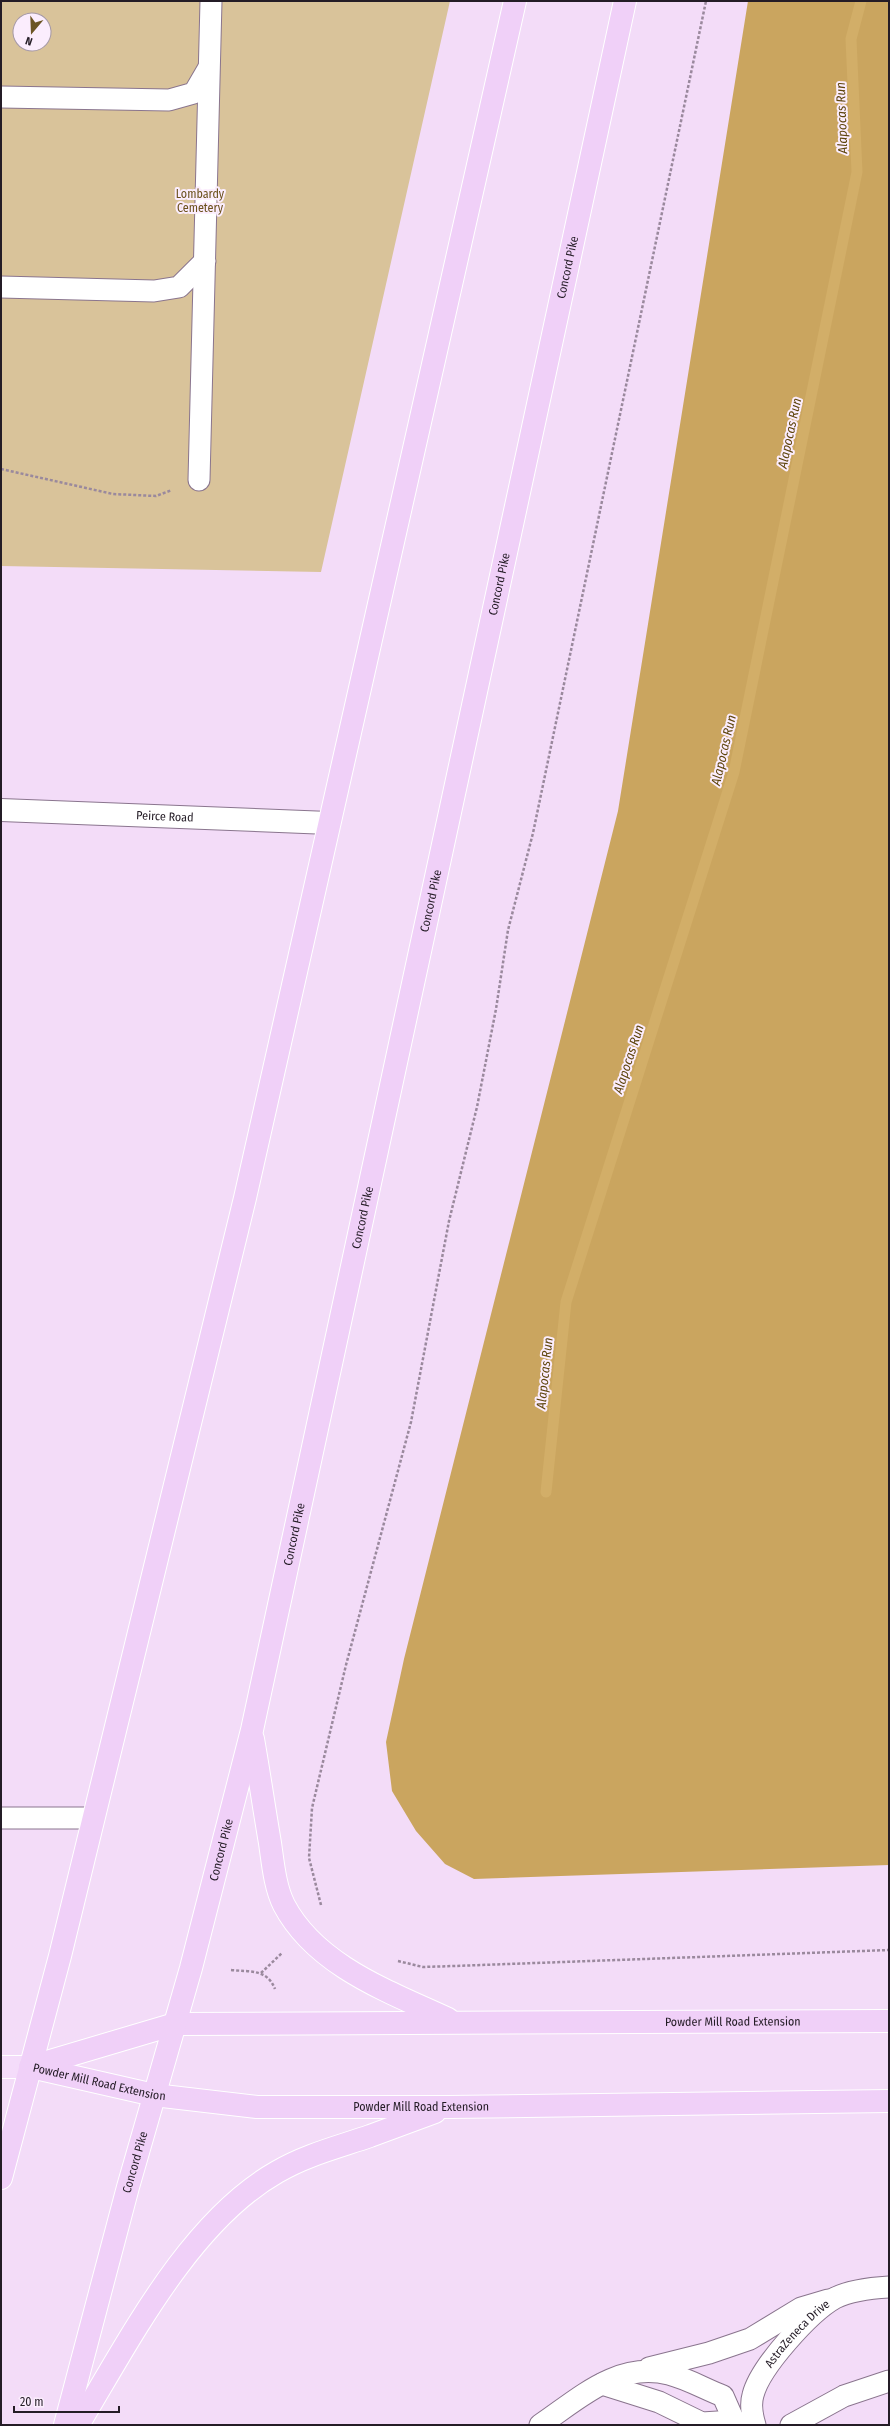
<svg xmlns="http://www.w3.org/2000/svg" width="890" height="2426" font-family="'Fira Sans Condensed',sans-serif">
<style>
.green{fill:#d9c39a;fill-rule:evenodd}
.forest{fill:#caa55f}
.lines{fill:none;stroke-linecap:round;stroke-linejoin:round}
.stream{stroke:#d2ae68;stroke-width:11}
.service-casing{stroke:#8a758e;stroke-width:23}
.minor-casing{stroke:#8a758e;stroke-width:24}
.primary-casing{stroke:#fff;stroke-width:24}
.trunk-casing{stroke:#fff;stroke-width:24}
.path{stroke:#9a899d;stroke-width:2.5;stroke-dasharray:3 2;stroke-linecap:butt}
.service{stroke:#fff;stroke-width:21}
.minor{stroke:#fff;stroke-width:22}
.primary{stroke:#f4dcfa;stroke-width:22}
.trunk{stroke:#f0d0f8;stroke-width:22}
.labels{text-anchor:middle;stroke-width:4;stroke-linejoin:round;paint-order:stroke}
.park-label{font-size:12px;fill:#6b511c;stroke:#fbedfd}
.street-label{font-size:12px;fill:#241c26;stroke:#fbedfd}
.water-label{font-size:13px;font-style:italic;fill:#5e450c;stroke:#fbedfd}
</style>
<rect width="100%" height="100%" fill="#f3dcf8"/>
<path class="green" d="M1,1H450L321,572L1,566ZM20,20H44V44H20Z"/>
<path class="forest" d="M748,1H889V1865L474,1879L445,1864L416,1831L392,1791L386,1742L404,1659L618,811Z"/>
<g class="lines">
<path class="stream" d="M546,1492L566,1302L734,772L857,172L851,39L861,1"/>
<defs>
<g id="service">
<path d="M1,97L169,100L194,93L208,69"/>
<path d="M1,287L154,291L179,287L205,261"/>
<path d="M199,480L211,1"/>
<path d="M1,1818H93"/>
<path d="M649,2368L709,2353L750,2339L801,2308L828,2300"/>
<path d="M602,2384L659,2402L702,2423L734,2421L746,2425"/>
<path d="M540,2425C580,2398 618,2361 669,2374C688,2379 705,2389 723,2396L734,2421"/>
<path id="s1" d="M755,2425C752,2415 750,2405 753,2395C760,2367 810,2312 835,2298C851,2290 872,2288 889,2287"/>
<path d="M791,2425L844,2396L889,2381"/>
</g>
<g id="minor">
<path id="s2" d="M1,810L329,823"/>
</g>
<path id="primary" d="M1,2067H30"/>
<g id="trunk">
<path d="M253,1739C259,1773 264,1808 270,1843C273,1864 275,1887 284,1905C316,1966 390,1992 448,2019"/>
<path id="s3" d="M30,2067L175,2024L889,2021"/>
<path id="s4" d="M31,2067L154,2095L257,2107H449L889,2101"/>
<path d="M1,2178L60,1956L245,1198L515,1"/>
<path id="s5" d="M65,2425L128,2187L191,1968L252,1730L625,1"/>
<path d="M78,2425C129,2341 189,2222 277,2172C306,2155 338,2147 370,2136C392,2128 413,2120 435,2112"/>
</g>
</defs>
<use href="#service" class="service-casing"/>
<use href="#minor" class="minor-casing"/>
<use href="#primary" class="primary-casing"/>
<use href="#trunk" class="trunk-casing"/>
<path class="path" d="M1,469L113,494L156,496L172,490
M321,1905L309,1858L312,1808L346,1665L411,1422L449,1221L477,1107L496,1009L508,930L533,833L706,1
M398,1961L423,1967L454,1966L889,1950
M231,1970C251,1972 267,1969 275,1989
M261,1973L282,1953"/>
<use href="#service" class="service"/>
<use href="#minor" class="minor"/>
<use href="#primary" class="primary"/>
<use href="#trunk" class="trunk"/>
</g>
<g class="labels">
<g class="park-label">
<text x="200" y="198">Lombardy<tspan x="200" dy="14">Cemetery</tspan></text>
</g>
<g class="street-label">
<text dy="4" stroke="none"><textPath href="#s5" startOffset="2216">Concord Pike</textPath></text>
<text dy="4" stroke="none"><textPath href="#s5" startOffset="1892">Concord Pike</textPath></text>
<text dy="4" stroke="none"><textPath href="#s2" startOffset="164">Peirce Road</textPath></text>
<text dy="4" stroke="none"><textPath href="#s5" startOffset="1568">Concord Pike</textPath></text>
<text dy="4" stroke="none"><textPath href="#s5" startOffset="1244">Concord Pike</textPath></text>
<text dy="4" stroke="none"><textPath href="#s5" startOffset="920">Concord Pike</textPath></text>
<text dy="4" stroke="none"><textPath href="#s5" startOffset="596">Concord Pike</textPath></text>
<text dy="4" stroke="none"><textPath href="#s3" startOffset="709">Powder Mill Road Extension</textPath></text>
<text dy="4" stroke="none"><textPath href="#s4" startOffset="70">Powder Mill Road Extension</textPath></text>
<text dy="4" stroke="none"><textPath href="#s4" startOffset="394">Powder Mill Road Extension</textPath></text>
<text dy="4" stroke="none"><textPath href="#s5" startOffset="272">Concord Pike</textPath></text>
<text dy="4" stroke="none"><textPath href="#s1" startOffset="107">AstraZeneca Drive</textPath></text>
</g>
<g class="water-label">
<text transform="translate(841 118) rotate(-92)" y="5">Alapocas Run</text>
<text transform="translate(789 433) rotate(-78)" y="5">Alapocas Run</text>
<text transform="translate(723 750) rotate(-77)" y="5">Alapocas Run</text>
<text transform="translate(628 1059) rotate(-72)" y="5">Alapocas Run</text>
<text transform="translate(544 1373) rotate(-84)" y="5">Alapocas Run</text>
</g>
</g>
<rect width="890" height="2426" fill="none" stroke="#241c26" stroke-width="4"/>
<g transform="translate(32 32) rotate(199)"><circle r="19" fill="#fbedfd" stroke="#a599a7"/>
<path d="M0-3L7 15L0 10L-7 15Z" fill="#6c5525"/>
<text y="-6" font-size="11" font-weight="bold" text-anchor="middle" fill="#241c26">N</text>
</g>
<path d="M14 2406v6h105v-6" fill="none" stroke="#241c26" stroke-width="2"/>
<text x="20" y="2406" font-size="12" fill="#241c26" stroke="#fbedfd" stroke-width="3" paint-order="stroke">20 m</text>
</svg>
